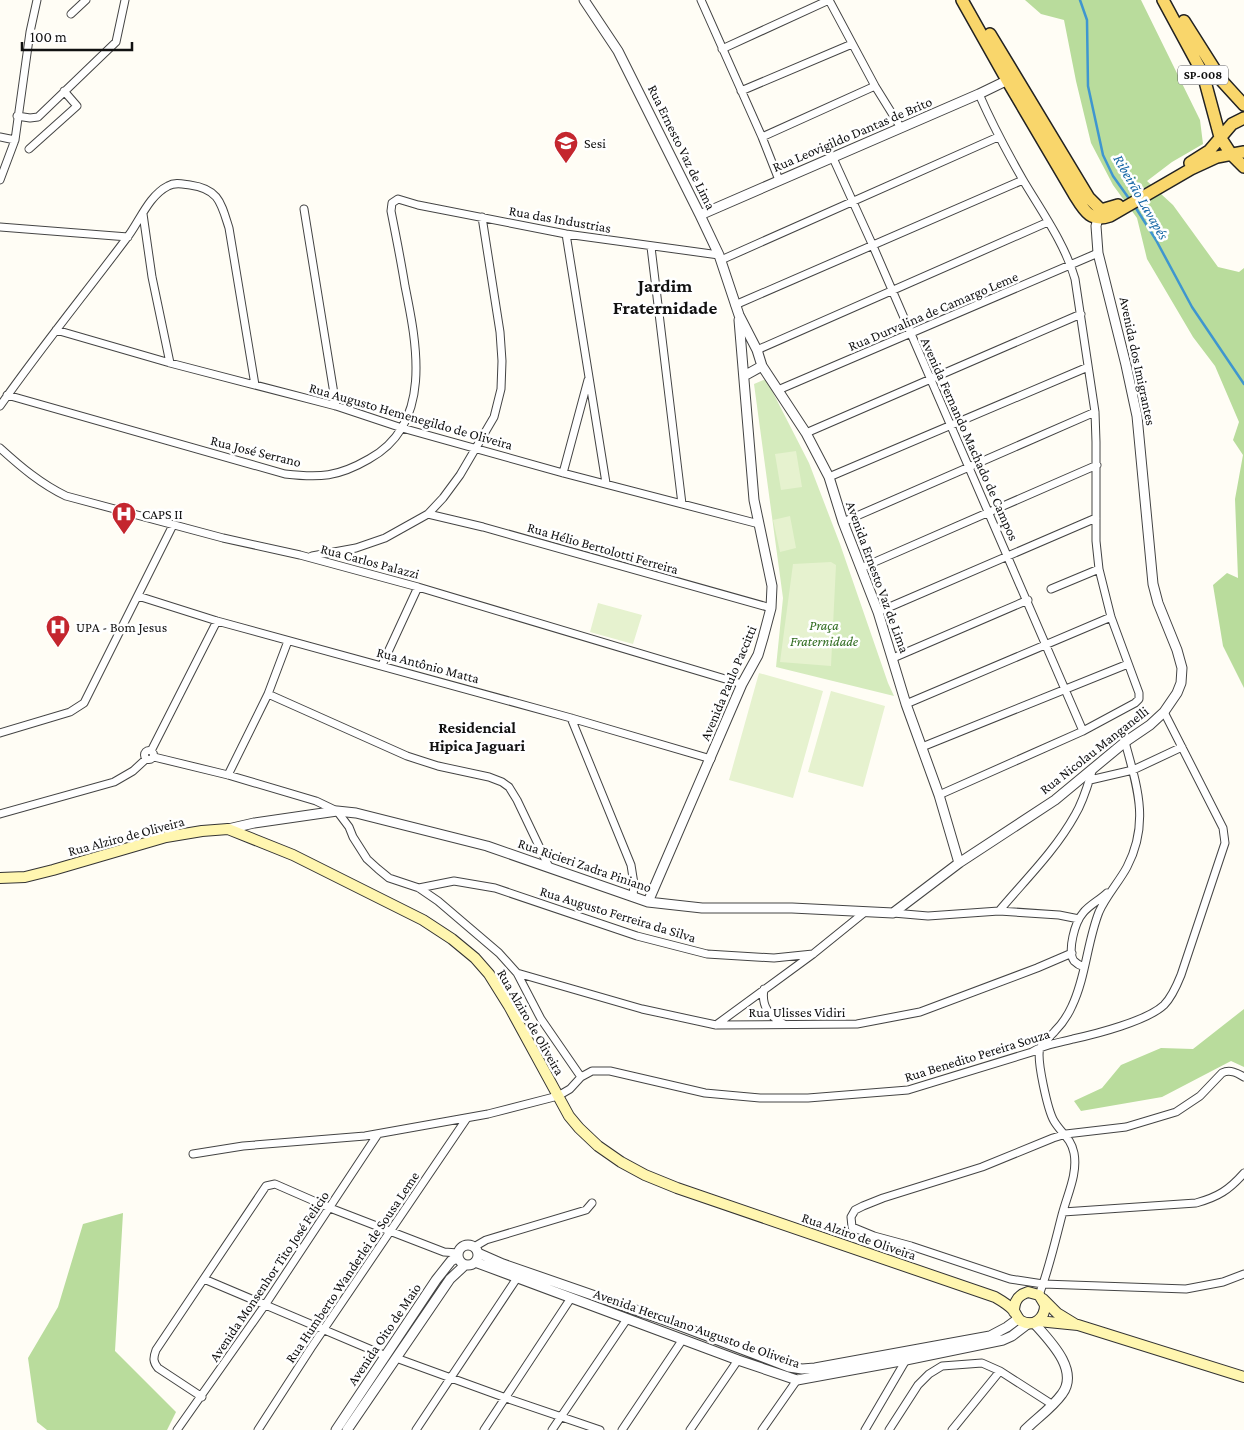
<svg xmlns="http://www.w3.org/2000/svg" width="1244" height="1430" font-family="'Crimson Pro',serif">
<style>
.green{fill:#d5ebbd}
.forest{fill:#b9dc9c}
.pitch{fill:#e6f2cf}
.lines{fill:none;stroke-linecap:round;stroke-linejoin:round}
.stream{stroke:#3f96cf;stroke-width:2.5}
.minor-casing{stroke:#444;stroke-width:9}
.tertiary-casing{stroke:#444;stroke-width:11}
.secondary-casing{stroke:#333;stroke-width:12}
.primary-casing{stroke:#222;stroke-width:14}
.minor{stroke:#fff;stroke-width:7}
.tertiary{stroke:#fff;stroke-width:9}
.secondary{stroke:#fff6b0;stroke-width:10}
.primary{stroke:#f9d66b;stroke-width:11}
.labels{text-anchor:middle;stroke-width:5;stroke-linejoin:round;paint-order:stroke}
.shield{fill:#fff;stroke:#585858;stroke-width:1}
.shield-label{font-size:12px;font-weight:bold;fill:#111}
.street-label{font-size:14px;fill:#111;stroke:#fff}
.poi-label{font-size:14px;fill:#111;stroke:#fff;text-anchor:start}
.park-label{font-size:14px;font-style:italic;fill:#2f6b1f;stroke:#fff}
.water-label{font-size:15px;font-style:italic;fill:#1768a6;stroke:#fff}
.quarter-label{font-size:16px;font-weight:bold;fill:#111;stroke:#fff}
.district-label{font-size:19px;font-weight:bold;fill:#111;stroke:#fff}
</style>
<rect width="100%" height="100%" fill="#fffdf5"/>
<path class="green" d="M766,379L809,463L840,544L888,683L894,696L776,667L783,598L754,384Z"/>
<path class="forest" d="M1025,0H1141L1200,120L1203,144L1172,162L1147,181L1173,205L1218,267L1239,272L1244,268V688L1223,646L1213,585L1227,573L1238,578L1235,499L1243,455L1233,440L1239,422L1215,366L1193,337L1147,259L1137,218L1113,185L1091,143L1076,81L1064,20L1041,14Z
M1244,1009V1067L1231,1061L1162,1097L1081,1111L1074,1101L1102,1088L1121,1065L1161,1048L1193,1049Z
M123,1213L115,1351L176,1412L167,1430H47L37,1422L28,1358L58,1307L83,1224Z"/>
<path class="pitch" d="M796,451L802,487L781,490L775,454Z
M790,516L796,548L780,552L773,520Z
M831,562L836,565L831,666L780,662L793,564Z
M598,603L642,615L633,644L590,632Z
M759,673L823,691L793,798L729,780Z
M831,691L885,706L863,787L808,772Z"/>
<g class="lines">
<path class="stream" d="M1080,0L1087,20L1088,86L1103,155L1113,176L1130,200
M1134,205L1156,240L1192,307L1244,384"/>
<defs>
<path id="minor" d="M701,0L762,137L779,180
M71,14L86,0
M722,49L829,0L875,86L901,128
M741,91L852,44
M17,116L30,118L38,117L116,42L125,0
M0,137L15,140
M762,137L875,86
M29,149L77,106L64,91
M833,158L873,246L1083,731
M0,180L15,140L30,32L37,0
M304,209L336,406
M143,214L152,277L170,363
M0,227L128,237
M566,234L606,483
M651,247L682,504
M721,260L998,137
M735,305L1023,180
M56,330L170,363L336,406L402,428L563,473L759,524
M757,350L1048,222
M778,390L1098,253
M7,395L285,474C320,478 338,477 369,459C433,424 417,345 405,286C401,261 396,236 391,211L392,203L398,199L418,205L566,234L719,255
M0,406C40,349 84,295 126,239C139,223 148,196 168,186C175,182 182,184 190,185C219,189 221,203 229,228L255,385
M806,433L1081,314
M0,448C21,467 41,484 66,496L223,538L300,555L418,587L742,684
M563,473L588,380
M829,477L1088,367
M428,514L483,527L771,608
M843,522L1095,412
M312,556L356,548L385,538L428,514L443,498L460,475L494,417L501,389L502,361L500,332L482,217
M861,568L1097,465
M1051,589L1099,569
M138,596L217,621L571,718L711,759
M878,612L1096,518
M893,658L1028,600
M382,665L418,587
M268,694L407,756L438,766L489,777L502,782L509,787L517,800L549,867
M906,704L1111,617
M571,718L631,865L634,884L633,897
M0,733L70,712L84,703L173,525
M922,747L1128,664
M144.5 755a4.5 4.5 0 1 1 9 0a4.5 4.5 0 1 1-9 0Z
M151,751L217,621
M154,757L228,775L316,801L337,811L349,827L353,837L367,859L378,869L389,878L419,888L438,901L499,953L517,973L541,1019L581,1077
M228,775L268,694L288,641
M1090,780L1133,770L1182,747
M939,795L1083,731L1135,703L1139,699V693L1111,617L1099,569L1096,541V442L1095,412L1075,279C1065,244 1042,212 1023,180C1007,152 992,124 979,94
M0,814L114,782L133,771L146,759
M419,888L454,881L495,888L637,936L707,954L774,958L813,954
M999,911C1025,880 1055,851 1075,815C1084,800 1088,784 1093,768
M893,913L928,916L999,911L1059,915L1079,919
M1084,967C1081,966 1077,964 1074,961C1067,951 1075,922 1083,913C1089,905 1100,900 1107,893
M517,973L642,1009L716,1025L857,1024L920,1012L1037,968L1072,953
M764,989C761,1006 769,1016 784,1024
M716,1025L813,954L865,912
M1244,1077C1237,1073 1230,1069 1222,1073L1200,1096L1176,1112L1126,1127L1066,1134L1053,1138L982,1167L883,1198L863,1206L855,1210L851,1217L852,1227L874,1236L911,1246L1010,1279L1043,1284L1186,1289L1223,1282L1244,1274
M193,1154L243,1146L365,1136L488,1114L558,1096L570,1089L581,1077L592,1071H610L705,1093L760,1098H808L908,1090L1032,1052C1044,1044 1059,1043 1073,1039C1096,1034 1147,1021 1164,1005C1172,997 1177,985 1181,975L1225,843L1223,828L1164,712
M1063,1212L1196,1203C1218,1197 1229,1190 1244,1173
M474,1247L486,1240L586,1210L592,1203
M204,1279L386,1356
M1039,1295C1049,1269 1055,1242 1062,1215C1067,1195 1078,1174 1074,1153C1071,1138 1061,1133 1054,1121C1048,1111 1036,1059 1040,1048C1043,1042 1051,1036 1055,1031C1062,1024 1068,1015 1072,1006C1086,977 1087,942 1099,912C1106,896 1119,882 1127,867C1150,823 1137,786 1125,742
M396,1358L506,1398L600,1430
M202,1397L158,1368C153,1362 153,1358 156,1350L266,1186L275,1184L330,1208L444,1252L458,1253
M177,1430L265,1305L378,1134
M258,1430L311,1348L467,1118
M416,1430L517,1278
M484,1430L571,1298
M552,1430L627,1319
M622,1430L683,1339
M690,1430L738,1360
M762,1430L797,1380
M865,1430L906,1360
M889,1430L918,1385L929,1374L942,1366L982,1363L1000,1371L1053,1405
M952,1430L1000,1371"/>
<path id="tertiary" d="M584,0L618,51L700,215L719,255L739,315L757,350L762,366L806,433L829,477L843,522L878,612L906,704L939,795L959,863
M700,215L979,94L1012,78
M744,376L762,366
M228,829L254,823L337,811L356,813L487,846L648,902L702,908H792L893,913L959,863L1055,800L1125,742L1150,725L1164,712L1177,693L1181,683L1182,668L1177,650L1158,603L1153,584L1137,416L1126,365L1098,253L1096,226L1099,214
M648,902L742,684L758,655L763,638L771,608L772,586L754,500L739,320
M458 1255a10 10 0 1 1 20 0a10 10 0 1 1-20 0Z
M478,1253L503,1264L673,1323L789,1367L802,1369L815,1368L990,1336L1007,1327L1018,1319
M475,1262L738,1360L797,1380L906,1360L1003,1340L1012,1336L1029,1323
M336,1430L436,1280L451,1261L458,1257
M347,1430L450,1279L465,1265
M1025,1430C1037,1418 1052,1408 1062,1394C1080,1370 1049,1340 1034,1323"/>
<path id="secondary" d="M0,878L25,877L53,870L166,837L202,831L228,829L293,855L423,920L452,939L475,958L489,974L509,1006L569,1116L579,1128L598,1146L621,1162L645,1175L677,1188L995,1297C1002,1301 1009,1305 1014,1311C1017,1315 1017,1318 1021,1321C1034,1328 1045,1318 1045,1305L1039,1295L1028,1292C1018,1295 1014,1301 1014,1312
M1043,1299L1057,1313L1075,1324
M1038,1321L1078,1325L1244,1377"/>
<path id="primary" d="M962,0L1007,80L1074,194C1084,210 1090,223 1110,216L1191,169L1217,157L1244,152
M1163,0L1203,74L1220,137L1231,154L1244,167
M1184,21L1222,81L1244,105
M990,34L1089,198L1101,210L1118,205
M1190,163L1209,151L1232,124L1244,118"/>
</defs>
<use href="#minor" class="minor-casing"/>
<use href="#tertiary" class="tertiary-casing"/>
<use href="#secondary" class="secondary-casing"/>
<use href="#primary" class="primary-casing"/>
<use href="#minor" class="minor"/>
<use href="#tertiary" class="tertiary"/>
<use href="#secondary" class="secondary"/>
<use href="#primary" class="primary"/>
</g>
<defs>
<symbol id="university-pin" viewBox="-11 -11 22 30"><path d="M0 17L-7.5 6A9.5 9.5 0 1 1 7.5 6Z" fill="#c4262e" stroke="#fff"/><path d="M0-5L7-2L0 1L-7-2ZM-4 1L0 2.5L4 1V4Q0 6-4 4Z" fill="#fff"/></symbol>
<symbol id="hospital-pin" viewBox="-11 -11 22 30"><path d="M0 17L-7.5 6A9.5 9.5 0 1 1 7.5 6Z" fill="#c4262e" stroke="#fff"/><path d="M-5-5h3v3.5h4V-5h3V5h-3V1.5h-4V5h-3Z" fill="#fff"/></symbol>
</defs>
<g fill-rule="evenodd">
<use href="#university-pin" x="552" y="129" width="28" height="38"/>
<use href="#hospital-pin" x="110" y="500" width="28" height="38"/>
<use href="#hospital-pin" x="44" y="613" width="28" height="38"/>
</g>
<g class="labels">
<rect class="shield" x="1178" y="65.5" width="50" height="19" rx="4"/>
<g class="shield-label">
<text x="1203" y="79">SP-008</text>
</g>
<g class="street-label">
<text transform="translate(852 134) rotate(-23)" y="5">Rua Leovigildo Dantas de Brito</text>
<text transform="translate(682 147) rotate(64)" y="5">Rua Ernesto Vaz de Lima</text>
<text transform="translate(560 219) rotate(10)" y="5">Rua das Industrias</text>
<text transform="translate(933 311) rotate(-23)" y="5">Rua Durvalina de Camargo Leme</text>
<text transform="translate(1138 361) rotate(78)" y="5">Avenida dos Imigrantes</text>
<text transform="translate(411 416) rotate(16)" y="5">Rua Augusto Hemenegildo de Oliveira</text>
<text transform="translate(970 439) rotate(66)" y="5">Avenida Fernando Machado de Campos</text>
<text transform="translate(256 451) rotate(14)" y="5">Rua José Serrano</text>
<text transform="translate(603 548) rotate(16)" y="5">Rua Hélio Bertolotti Ferreira</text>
<text transform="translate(370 561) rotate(15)" y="5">Rua Carlos Palazzi</text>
<text transform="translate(878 577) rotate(70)" y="5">Avenida Ernesto Vaz de Lima</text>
<text transform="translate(428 665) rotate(15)" y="5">Rua Antônio Matta</text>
<text transform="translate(728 683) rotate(-67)" y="5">Avenida Paulo Paccitti</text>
<text transform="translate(1094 750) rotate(-38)" y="5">Rua Nicolau Manganelli</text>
<text transform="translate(126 836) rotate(-15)" y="5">Rua Alziro de Oliveira</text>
<text transform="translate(585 865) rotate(19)" y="5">Rua Ricieri Zadra Piniano</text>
<text transform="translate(618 914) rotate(17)" y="5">Rua Augusto Ferreira da Silva</text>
<text x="797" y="1017">Rua Ulisses Vidiri</text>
<text transform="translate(531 1022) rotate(60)" y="5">Rua Alziro de Oliveira</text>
<text transform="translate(977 1055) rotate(-17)" y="5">Rua Benedito Pereira Souza</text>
<text transform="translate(859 1236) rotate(19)" y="5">Rua Alziro de Oliveira</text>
<text transform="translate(352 1267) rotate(-56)" y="5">Rua Humberto Wanderlei de Sousa Leme</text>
<text transform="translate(269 1276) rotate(-56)" y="5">Avenida Monsenhor Tito José Felicio</text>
<text transform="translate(697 1328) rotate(19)" y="5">Avenida Herculano Augusto de Oliveira</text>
<text transform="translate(384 1334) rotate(-56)" y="5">Avenida Oito de Maio</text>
</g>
<g class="poi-label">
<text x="584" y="148">Sesi</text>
<text x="142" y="519">CAPS II</text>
<text x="76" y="632">UPA - Bom Jesus</text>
</g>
<g class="park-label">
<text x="824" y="630">Praça<tspan x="824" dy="16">Fraternidade</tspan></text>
</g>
<g class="water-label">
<text transform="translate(1141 197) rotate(60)" y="5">Ribeirão Lavapés</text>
</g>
<g class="quarter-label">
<text x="477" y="733">Residencial<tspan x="477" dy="18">Hipica Jaguari</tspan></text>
</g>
<g class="district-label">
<text x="665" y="292">Jardim<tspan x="665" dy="22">Fraternidade</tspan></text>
</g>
</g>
<path d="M22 42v8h110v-8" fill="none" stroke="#111111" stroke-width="2.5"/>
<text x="30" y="42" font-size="15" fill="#111111" stroke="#ffffff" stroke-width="4" paint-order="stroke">100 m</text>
</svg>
